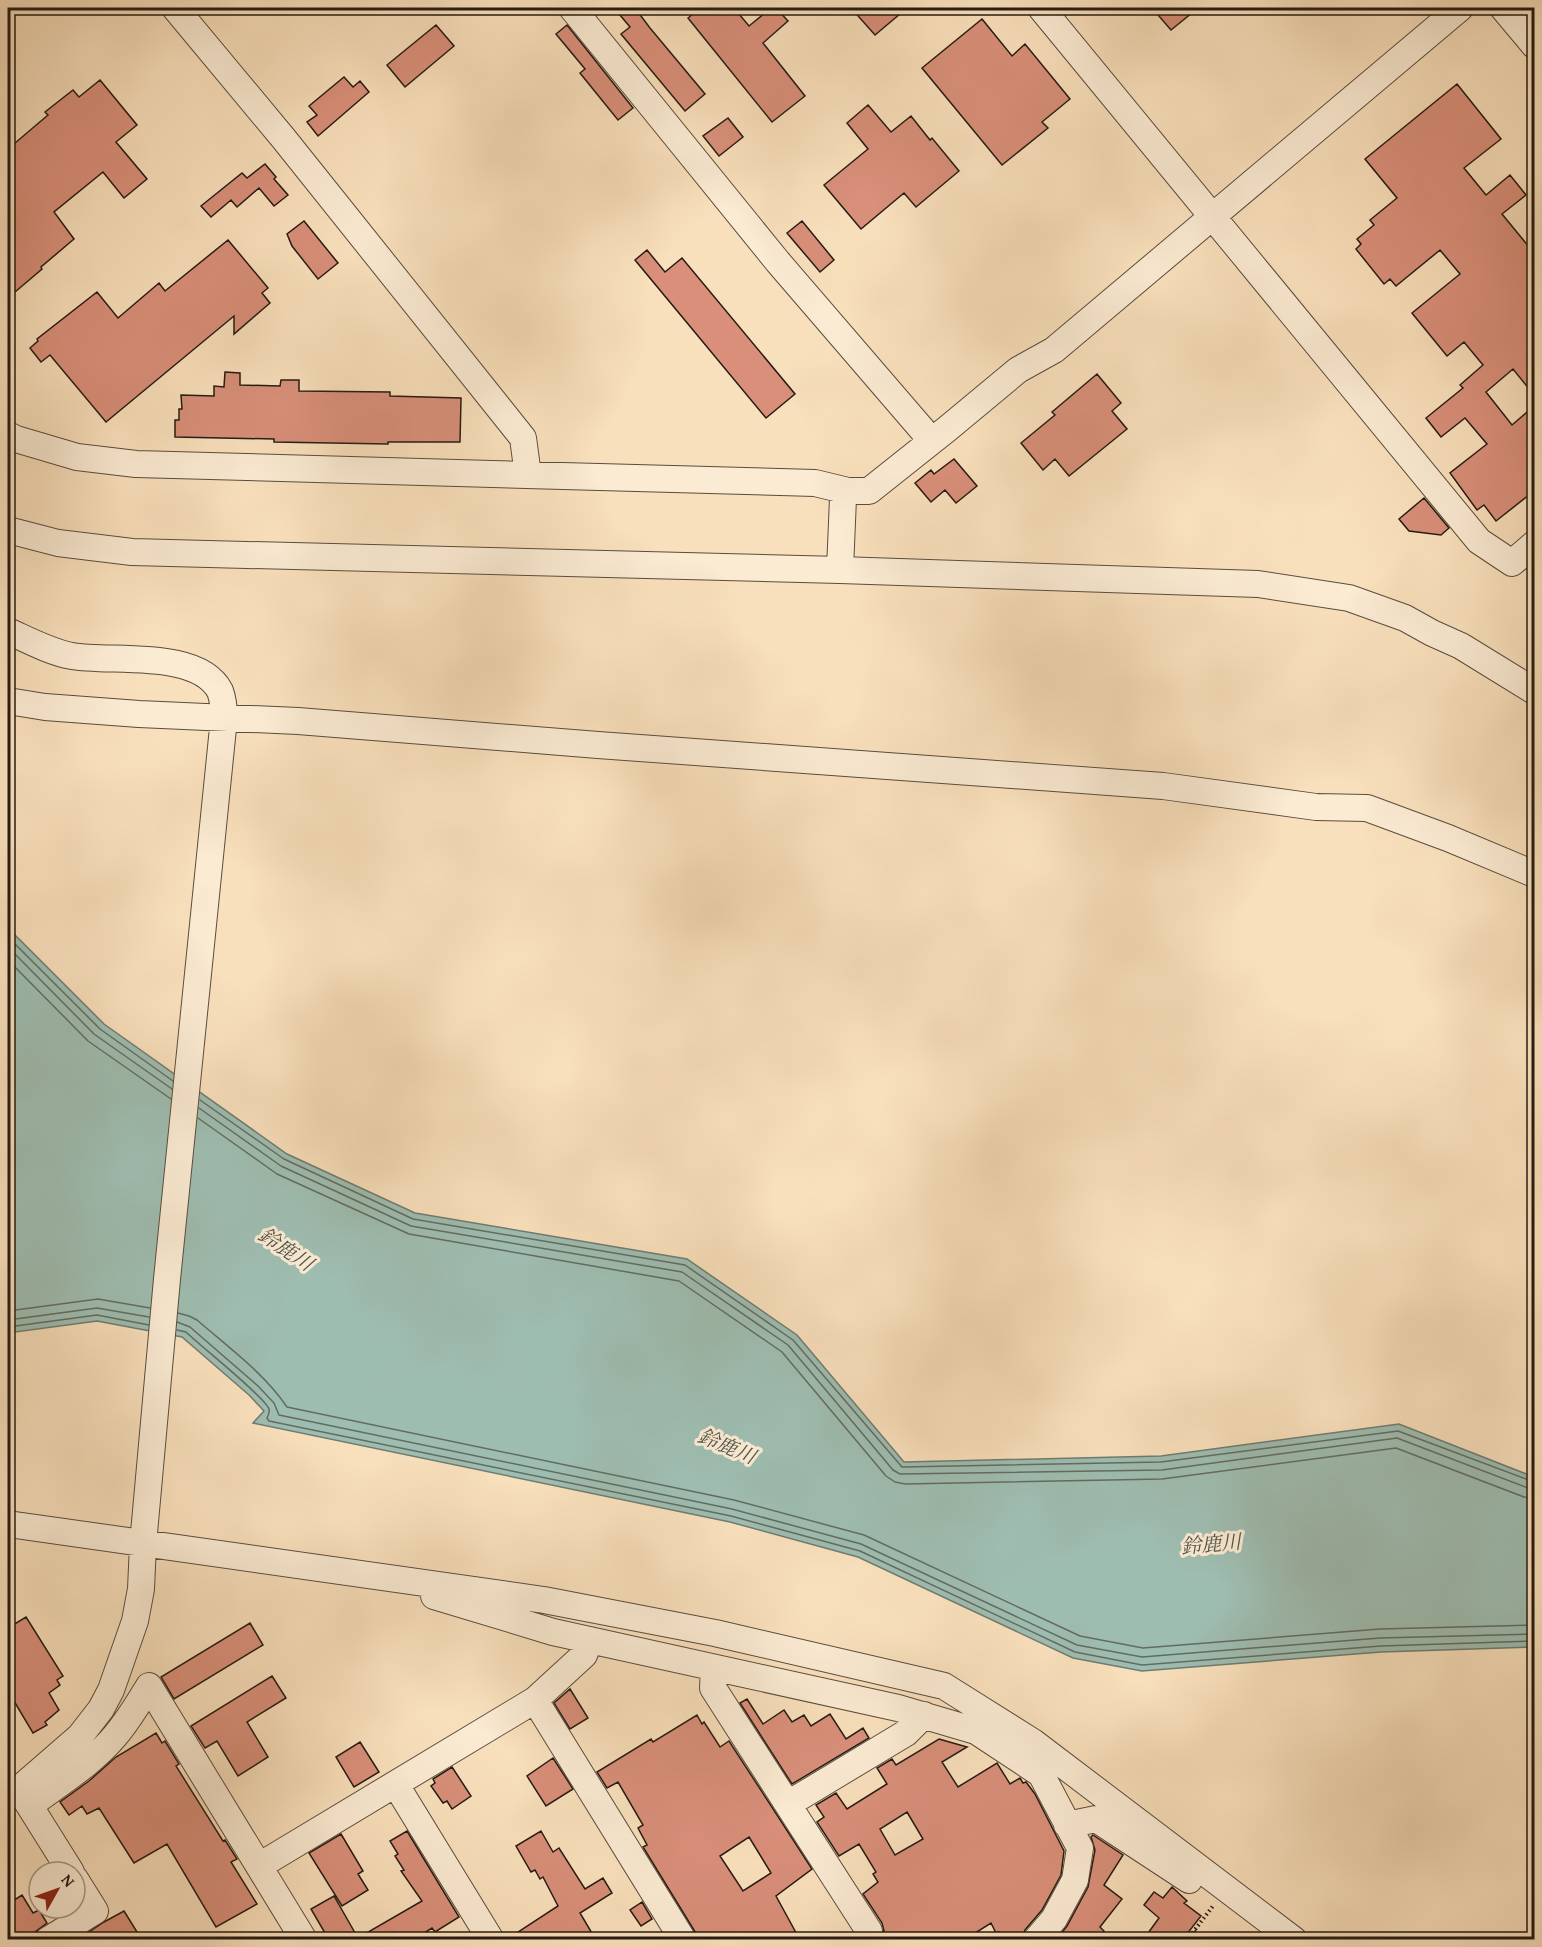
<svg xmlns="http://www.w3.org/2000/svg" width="1542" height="1947" font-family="'Gentium Book Plus','Noto Serif JP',serif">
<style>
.water{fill:#9ebdb1;stroke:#6e7c72;stroke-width:1.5}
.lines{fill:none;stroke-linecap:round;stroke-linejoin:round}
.shore{stroke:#626c62;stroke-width:1.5}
.building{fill:#d98f7a;stroke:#251b13;stroke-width:1.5;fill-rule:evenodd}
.minor-casing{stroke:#5a4c3d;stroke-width:28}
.path{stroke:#251b13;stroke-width:4;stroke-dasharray:1.5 3;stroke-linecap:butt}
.minor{stroke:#fbebd3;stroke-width:26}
.labels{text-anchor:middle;stroke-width:6;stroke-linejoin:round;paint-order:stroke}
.water-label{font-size:20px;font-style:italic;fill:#4f544a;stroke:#fbebd3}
</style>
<rect width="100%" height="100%" fill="#f9e0bc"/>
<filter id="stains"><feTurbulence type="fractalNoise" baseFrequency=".00333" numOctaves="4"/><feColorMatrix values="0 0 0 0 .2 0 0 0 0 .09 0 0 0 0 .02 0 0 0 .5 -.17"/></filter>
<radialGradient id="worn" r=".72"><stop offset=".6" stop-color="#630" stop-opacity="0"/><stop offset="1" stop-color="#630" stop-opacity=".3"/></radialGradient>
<path class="water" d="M8,928L104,1024L287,1154L415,1213L687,1259L797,1335L904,1462L1161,1456L1399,1424L1534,1477V1647L1381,1652L1142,1671L1073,1658L858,1557L730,1522L253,1423L264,1411L249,1395L182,1337L97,1321L8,1333Z"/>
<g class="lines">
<path class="shore" d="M8,937L100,1029L173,1081
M8,947L94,1034L172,1089
M8,960L88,1041L171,1099
M200,1100L284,1159L413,1219L685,1265L793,1340L902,1467L1161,1462L1398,1431L1534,1482
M199,1108L281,1166L411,1226L682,1272L788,1345L893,1470L900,1474L1162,1470L1397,1438L1528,1488L1534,1489
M198,1118L277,1174L409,1234L679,1281L782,1352L886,1476L895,1482L905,1484L1162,1479L1396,1448L1524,1497L1534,1498
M8,1311L98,1299L150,1308
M178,1313L189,1316L197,1320C228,1347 264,1373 287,1407L734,1500L864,1535L1080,1636L1143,1648L1380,1629L1534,1625
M8,1320L97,1308L149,1317
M177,1322L190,1327L258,1386L274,1403L279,1415L732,1509L861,1544L1077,1645L1142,1657L1380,1638L1534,1634
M8,1327L97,1315L149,1325
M177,1330L186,1332C198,1344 266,1398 269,1409C270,1413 268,1415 267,1418L269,1421L731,1516L860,1551L1075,1652L1142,1665L1381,1646L1534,1641"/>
</g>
<path class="building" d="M614,8H635L650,28L705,94L685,111L621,34L630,27Z
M700,8H734L749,26L771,8H776L788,21L763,43L805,96L772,122L688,18Z
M851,8H907L875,35Z
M1152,8H1198L1171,30Z
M982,19L1012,56L1025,44L1070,99L1042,122L1048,128L1002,165L922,68Z
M436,25L454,46L405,87L387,65Z
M567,25L633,108L618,120L580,73L585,69L556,34Z
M344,77L353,87L360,81L369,92L318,136L307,122L317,115L309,106Z
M100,80L137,125L116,142L147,179L124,198L103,172L54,212L74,239L41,267L42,269L15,292L8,283V149L48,115L45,112L73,90L79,97Z
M1457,84L1501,139L1464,168L1486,195L1510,175L1526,195L1502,214L1534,253V395L1513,369L1486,392L1512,425L1534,406V491L1496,521L1484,505L1477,510L1450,473L1487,444L1465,418L1441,437L1426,418L1463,388L1460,385L1483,365L1464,342L1447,356L1412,313L1460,274L1440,250L1396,286L1390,279L1384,284L1356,249L1361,244L1357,239L1374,225L1370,220L1397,198L1365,159Z
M868,105L891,132L911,116L930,140L932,138L959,171L916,207L904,193L861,229L824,185L868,149L847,123Z
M728,118L743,137L719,156L703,136Z
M265,164L276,177L274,179L288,195L274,206L259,188L237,207L231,200L211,217L201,206L242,173L247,178Z
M304,221L338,263L318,279L292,246L287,234Z
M802,221L834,260L820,272L787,233Z
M228,240L268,288L262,293L270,303L234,334V316L106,422L50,355L41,362L30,348L38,341L37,339L97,292L118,318L159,283L165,291Z
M647,250L665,272L682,258L795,394L766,418L635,260Z
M225,372L240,373V385L280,386L281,380H299V391L390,392V396L461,398L460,442H388V444L274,442V439L175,437V420H179V409H182L181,395L214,396V386L224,387Z
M1097,374L1121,403L1112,411L1127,429L1069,476L1055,459L1043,470L1021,443L1055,415L1052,412Z
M954,459L977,486L956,503L945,490L931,502L915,483L931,470L934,474Z
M1424,498L1449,528L1441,535L1409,531L1399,519Z
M26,1617L63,1676L57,1680L60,1685L49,1693L59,1710L45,1722L47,1725L33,1733L8,1691V1628Z
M250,1623L263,1645L174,1699L161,1677Z
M272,1676L286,1698L247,1722L268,1757L238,1776L217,1741L205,1748L191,1726Z
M570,1689L588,1718L570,1729L554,1703Z
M747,1699L763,1724L784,1710L792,1722L804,1715L811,1726L830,1714L846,1739L863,1728L869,1738L792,1784L740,1703Z
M697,1715L702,1724L704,1722L720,1747L729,1741L812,1869L776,1896L800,1940H700L643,1847L647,1845L638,1828L643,1825L618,1782L607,1788L597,1772L651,1739L653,1742ZM749,1837L771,1873L743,1891L720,1856Z
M156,1733L162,1743L165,1741L179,1764L176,1766L223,1841L225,1840L237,1859L231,1862L257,1904L216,1927L167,1844L134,1863L99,1808L87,1814L82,1806L69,1815L60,1802L89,1781L116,1757Z
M939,1739L967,1747L942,1762L958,1787L997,1763L1010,1784L1020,1778L1023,1783L1026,1782L1035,1794L1064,1851L1061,1875L1042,1910L1025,1930L1021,1940H1003L999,1932L996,1933L991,1923L964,1940H881L884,1931L882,1923L863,1894L878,1882L873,1874L876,1872L859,1844L839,1856L817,1822L824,1817L816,1805L836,1793L847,1809L887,1784L877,1768L892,1759L896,1765ZM907,1812L923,1839L895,1855L880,1829Z
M360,1742L379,1772L354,1787L336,1757Z
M553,1758L573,1789L546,1806L527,1776Z
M452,1767L471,1796L452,1809L447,1801L443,1803L431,1786L435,1783L433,1779Z
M407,1831L459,1917L435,1932L432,1928L413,1940H329L311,1909L334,1896L358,1938L422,1901L401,1871L404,1870L395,1856L398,1854L390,1841Z
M541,1831L553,1852L559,1848L585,1889L603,1878L612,1893L580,1913L596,1940H506L558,1906L543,1877L540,1879L535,1870L531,1872L516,1846Z
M341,1834L363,1871L358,1874L368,1890L342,1906L309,1853Z
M1093,1835L1123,1855L1104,1885L1122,1899L1100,1927L1104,1931L1098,1940H1056L1067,1926L1088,1887L1095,1850L1091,1837Z
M1172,1887L1187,1901L1184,1903L1201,1916L1183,1939L1179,1936L1175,1940H1143L1159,1918L1144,1905L1154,1892L1163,1898Z
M22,1895L33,1913L39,1910L47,1923L35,1932L33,1940H8V1904Z
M642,1902L652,1919L641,1926L630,1910Z
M124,1911L142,1940H77L104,1922Z"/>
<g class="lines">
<defs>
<path id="minor" d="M175,8L284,139L523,438L528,475
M572,8L778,262L932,441
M1041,8L1479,541L1512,563L1534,544
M1503,8L1534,45
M8,435L16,439L77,457L136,464L815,483L848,491H869L947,429L1018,370L1054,350L1460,8
M8,530L58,543L132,552L840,570L1258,584L1349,598L1405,618L1432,633L1461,646L1534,691
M840,570L843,498L848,491
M8,631C28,640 50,652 72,656C112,663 198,649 220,691C223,699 224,710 224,718L167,1279L143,1544L141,1589L135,1621L111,1690L101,1709L80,1736L19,1789L8,1795
M8,701L45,707L139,714L298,721L598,745L1163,786L1316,807L1367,808L1448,838L1534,874
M8,1524L544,1600L715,1633L944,1686L1033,1742L1294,1940
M434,1596L553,1632L898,1708L976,1731L1041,1774L1080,1848L1075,1880L1054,1919L1036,1940
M714,1668L713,1688L869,1931
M535,1700L683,1940
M396,1785L491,1940
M19,1789L40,1798C66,1779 94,1761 115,1736C128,1721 138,1704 149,1686L304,1940
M19,1789L71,1872
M788,1804L906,1733L924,1715
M1067,1825L1096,1819L1189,1880
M259,1866L535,1700L584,1655L590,1640
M48,1940L95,1911L75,1879"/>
</defs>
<use href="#minor" class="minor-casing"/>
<path class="path" d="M1194,1931L1204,1940
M1187,1940L1213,1906"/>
<use href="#minor" class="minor"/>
</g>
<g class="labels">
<g class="water-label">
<text transform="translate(286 1249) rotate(34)" y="7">鈴鹿川</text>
<text transform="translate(727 1446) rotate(23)" y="7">鈴鹿川</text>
<text transform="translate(1211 1544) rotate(-5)" y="7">鈴鹿川</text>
</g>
</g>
<rect width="1542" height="1947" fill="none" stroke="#f9e0bc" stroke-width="30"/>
<rect x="9" y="9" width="1524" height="1929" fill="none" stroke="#251b13" stroke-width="3"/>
<rect x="15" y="15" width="1512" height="1917" fill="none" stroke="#251b13" stroke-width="1.5"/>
<g transform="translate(57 1890) rotate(50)"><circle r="28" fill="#fbebd3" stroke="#a59886" stroke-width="1.5"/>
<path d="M0-4.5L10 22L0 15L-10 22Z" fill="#8f2418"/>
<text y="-9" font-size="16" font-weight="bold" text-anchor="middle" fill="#251b13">N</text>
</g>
<rect width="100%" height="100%" filter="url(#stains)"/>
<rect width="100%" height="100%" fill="url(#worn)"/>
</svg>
